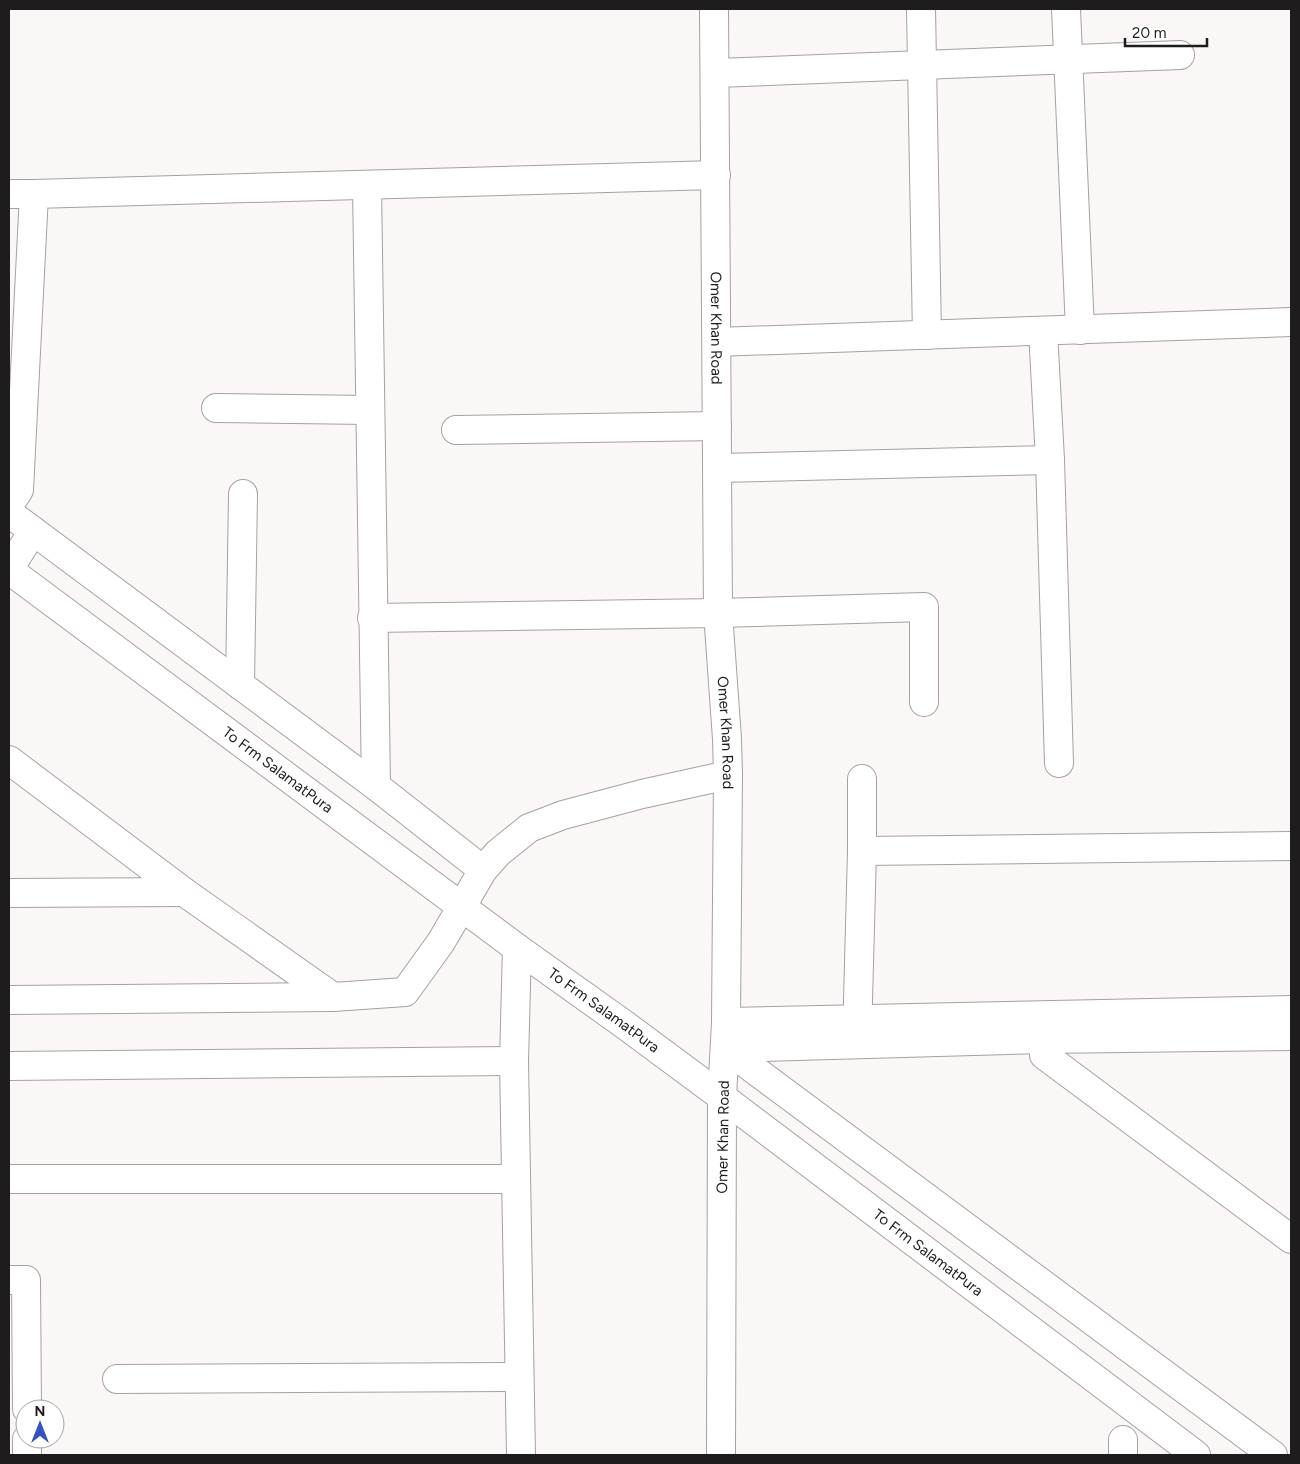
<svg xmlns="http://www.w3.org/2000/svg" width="1300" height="1464" font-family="Figtree,sans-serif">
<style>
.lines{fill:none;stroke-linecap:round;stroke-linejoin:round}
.minor-casing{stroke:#a5a1a1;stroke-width:30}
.minor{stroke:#fff;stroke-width:28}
.labels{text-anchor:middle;stroke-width:5;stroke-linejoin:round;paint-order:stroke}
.street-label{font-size:15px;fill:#1e1c1c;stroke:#fff}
</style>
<rect width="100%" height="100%" fill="#fcf7f7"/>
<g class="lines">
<defs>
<g id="minor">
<path id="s1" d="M714,9L718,613L727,739L728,775L726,1022L722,1097L721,1455"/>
<path d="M921,9L927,335"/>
<path d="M1066,9L1080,330"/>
<path d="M716,73L1180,55"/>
<path d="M367,185L376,786L483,870"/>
<path d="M9,194H34"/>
<path d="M1043,331L1050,460L1059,763"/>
<path d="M717,342L1291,322"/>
<path d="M216,408L369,410"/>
<path d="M456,430L717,426"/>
<path d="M718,468L1050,460"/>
<path d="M9,505L19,490L34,194L716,175"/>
<path d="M9,513L376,786"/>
<path d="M9,569L33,531"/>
<path id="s2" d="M9,570L517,948L625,1025L722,1097L1196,1455"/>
<path d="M372,618L718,613L924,607V702"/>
<path d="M240,685L243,494"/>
<path d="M9,760L184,892L333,997"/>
<path d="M862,851L1291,846"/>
<path d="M9,893L184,892"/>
<path d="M517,948L514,1061L521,1455"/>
<path d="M9,1000L333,997L405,992L441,942L483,870L498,853L529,828L563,815L642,794L728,775"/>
<path d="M726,1022L1291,1010"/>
<path d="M857,1038L862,851V779"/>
<path d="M1043,1039L1044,1055L1291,1239"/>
<path d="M725,1048L1273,1455"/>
<path d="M725,1048L1043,1039L1291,1036"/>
<path d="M9,1066L514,1061"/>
<path d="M9,1179H515"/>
<path d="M9,1280H26L27,1409"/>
<path d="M117,1379L519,1377"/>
<path d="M27,1439V1455"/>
<path d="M1123,1440V1455"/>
</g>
</defs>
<use href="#minor" class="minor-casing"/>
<use href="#minor" class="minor"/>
</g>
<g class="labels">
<g class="street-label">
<text dy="5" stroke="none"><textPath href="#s1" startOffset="319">Omer Khan Road</textPath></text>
<text dy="5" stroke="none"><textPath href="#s1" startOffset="724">Omer Khan Road</textPath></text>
<text dy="5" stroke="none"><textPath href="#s2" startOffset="335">To Frm SalamatPura</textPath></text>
<text dy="5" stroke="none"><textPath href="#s2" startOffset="740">To Frm SalamatPura</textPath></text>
<text transform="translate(723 1137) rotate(-89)" y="5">Omer Khan Road</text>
<text dy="5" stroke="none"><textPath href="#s2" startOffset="1145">To Frm SalamatPura</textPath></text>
</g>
</g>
<rect width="1300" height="1464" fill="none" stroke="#1e1c1c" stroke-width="20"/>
<g transform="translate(40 1424)"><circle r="24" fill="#ffffff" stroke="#a5a4a4"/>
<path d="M0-4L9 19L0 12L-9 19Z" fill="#3552c3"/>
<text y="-8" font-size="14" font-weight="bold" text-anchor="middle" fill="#1e1c1c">N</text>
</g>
<path d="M1125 38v8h82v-8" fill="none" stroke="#1e1c1c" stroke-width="2.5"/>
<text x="1132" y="38" font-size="15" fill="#1e1c1c" stroke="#ffffff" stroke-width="4" paint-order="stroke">20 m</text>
</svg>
